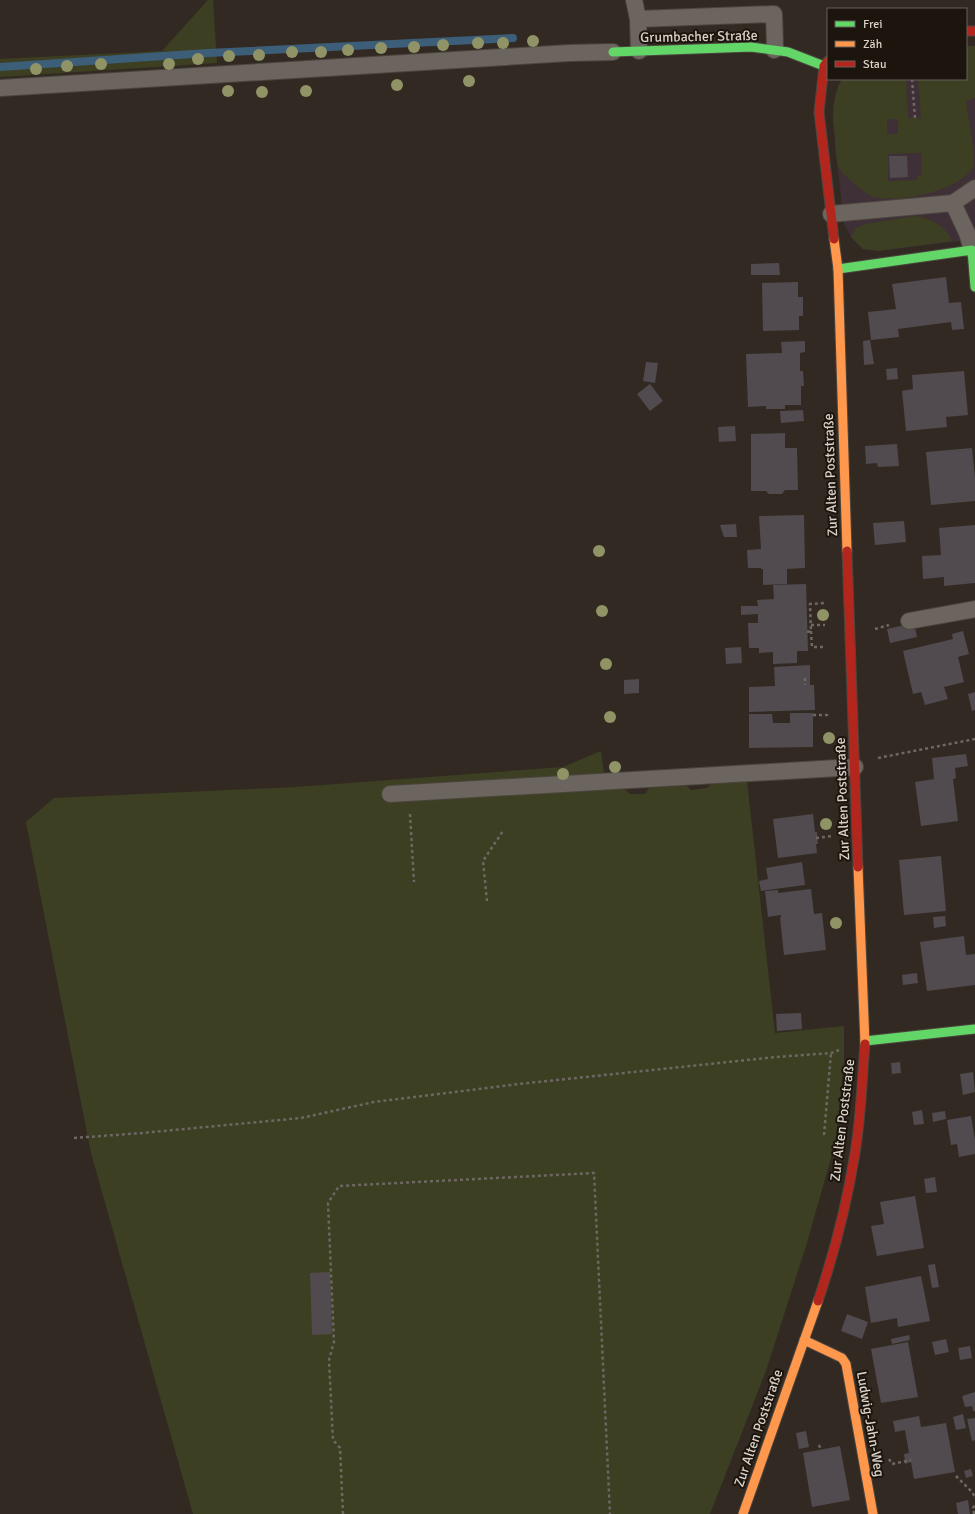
<svg xmlns="http://www.w3.org/2000/svg" width="975" height="1514" font-family="Signika,sans-serif">
<style>
.commercial{fill:#3f2f37}
.green{fill:#3c3f22;fill-rule:evenodd}
.lines{fill:none;stroke-linecap:round;stroke-linejoin:round}
.stream{stroke:#3c5e79;stroke-width:8}
.building{fill:#514a4f}
.lane-casing{stroke:#4b453e;stroke-width:18}
.fast-casing{stroke:#4b453e;stroke-width:11}
.slow-casing{stroke:#4b453e;stroke-width:11}
.jam-casing{stroke:#4b453e;stroke-width:11}
.path{stroke:#6e6763;stroke-width:2.5;stroke-dasharray:3 3;stroke-linecap:butt}
.lane{stroke:#6c655f;stroke-width:16}
.fast{stroke:#63d668;stroke-width:9}
.slow{stroke:#ff974d;stroke-width:9}
.jam{stroke:#b3261e;stroke-width:9}
.tree{fill:#8f9366}
.labels{text-anchor:middle;stroke-width:4;stroke-linejoin:round;paint-order:stroke}
.street-label{font-size:14px;fill:#dad1c8;stroke:#1b150e}
</style>
<rect width="100%" height="100%" fill="#322a22"/>
<path class="commercial" d="M966,46H975V239L878,251L863,249L851,237L844,224L833,123V106L837,89L842,79H966Z"/>
<path class="green" d="M208,0H213L217,63L0,77V59L162,51Z
M966,46H975V98L966,101C968,116 975,151 974,164C966,190 897,204 873,197C865,194 844,176 839,168C836,163 835,141 835,135C832,115 832,97 842,79H906L908,118H921L918,79H966ZM887,119H898V134H887ZM921,153L922,175L917,176V180L888,181V154Z
M916,216C930,219 947,226 952,241L878,251L863,249L851,237L856,228L865,224Z
M601,751L606,790L624,789L630,794H645L649,788L686,785L691,790L707,788L711,784L747,781L775,1033L844,1026V1062L835,1144L806,1246L766,1371L710,1514H193L91,1153L26,822L54,798L296,787L563,767Z"/>
<g class="lines">
<path class="stream" d="M0,67L208,53L513,38"/>
</g>
<path class="building" d="M889,156H907L908,177L890,178Z
M779,263L780,275H751V264Z
M946,277L949,303L961,302L964,329L952,330L951,322L898,329L899,337L871,340L868,312L896,309L892,284Z
M798,282V297H803V316H799V330L763,331L762,283Z
M870,340L874,364L864,365L863,341Z
M805,341V352L800,353V371H803L804,386H801V405H785V409H766V406L748,407L746,354L782,353L781,342Z
M646,362L658,363L655,383L643,381Z
M897,368L898,379L887,380L886,369Z
M964,371L968,415L946,417L947,427L906,431L902,391L913,389L912,375Z
M650,384L663,401L650,411L637,394Z
M803,410L804,421L781,423L780,411Z
M735,426L736,441L719,442L718,427Z
M785,433V448H797L798,490H785L782,494H769L766,491H751V434Z
M897,444L899,466L878,467L877,463L866,464L865,446Z
M972,448L975,478V501L931,505L926,452Z
M804,515L805,568L787,569V584L763,585V569H761V568H748L747,550L761,549L759,516Z
M904,521L906,542L875,545L873,523Z
M736,524L737,537H724L720,525Z
M975,525V583L944,586V577L923,579L922,556L941,555L939,528Z
M806,584L808,651H797V663L773,664V652L759,653V648H749L748,623H758V614L741,615V606H758L757,600L774,599L773,585Z
M914,623L917,637L890,643L887,629Z
M963,631L969,654L958,657L964,682L944,687L948,699L925,705L921,692L913,694L903,651L953,639L952,634Z
M741,647L742,663L726,664L725,648Z
M810,665V685H814L815,710L749,712V687L775,686L774,667Z
M639,679V693L624,694V680Z
M975,692V710L972,711L968,694Z
M790,713H813V747L749,748V714H772L773,723H790Z
M966,754L968,766L955,768L956,778L953,779L958,821L921,826L915,782L934,779L932,758Z
M813,814L815,832H817L818,844H816L817,853L778,858L773,819Z
M941,856L946,911L904,915L899,860Z
M802,862L805,885L761,891L759,881L768,879L766,868Z
M811,889L814,914L822,913L826,950L784,955L780,918L781,917V915L768,917L765,891L778,890V893Z
M945,916L946,926L934,928L933,917Z
M964,936L966,955L975,954V985L927,991L920,942Z
M917,973L918,983L903,985L902,975Z
M801,1013L802,1029L777,1031L776,1014Z
M900,1062L901,1073L892,1074L891,1063Z
M973,1072L975,1092L963,1095L960,1074Z
M922,1110L924,1124L914,1125L912,1112Z
M945,1111L946,1119L933,1122L932,1113Z
M971,1116L975,1140V1154L959,1157L957,1144L951,1145L947,1120Z
M935,1177L937,1192L926,1193L924,1179Z
M915,1196L924,1248L877,1256L871,1226L884,1224L880,1202Z
M935,1264L939,1287L932,1288L928,1265Z
M330,1272L332,1334L312,1335L310,1273Z
M921,1276L930,1321L898,1327L897,1318L871,1323L865,1287Z
M847,1314L868,1322L862,1339L841,1331Z
M909,1335L910,1340L892,1344L891,1339Z
M946,1339L949,1352L935,1355L932,1342Z
M908,1342L918,1397L881,1403L871,1349Z
M970,1346L972,1358L960,1360L958,1348Z
M975,1392V1411H973L972,1406L965,1407L962,1396Z
M963,1414L966,1428L956,1430L953,1417Z
M919,1416L921,1427L946,1423L955,1472L914,1479L911,1462L905,1464V1461L904,1454L909,1453L905,1430L895,1432L893,1421Z
M975,1418V1440L972,1441L967,1419Z
M806,1431L809,1447L799,1449L796,1433Z
M840,1446L850,1500L812,1507L803,1453Z
M971,1469L973,1476L966,1478L964,1471Z
M968,1500L970,1514H958L956,1503Z"/>
<g class="lines">
<defs>
<path id="lane" d="M634,0L638,19
M639,51L638,19L774,14L775,46L774,50
M0,88L569,53L613,52
M953,203L967,233L972,250
M831,214L953,203L975,188
M909,621L975,609
M390,794L855,767"/>
<path id="fast" d="M613,52L751,47L788,52L824,66
M838,269L972,250L975,287
M865,1041L975,1029"/>
<path id="slow" d="M834,239L838,269L847,551
M858,867L865,1044
M804,1340L842,1358L846,1364L873,1514
M743,1514L818,1301"/>
<path id="jam" d="M966,31H975
M828,61L824,66L819,112L834,239
M847,551L858,867
M818,1301C834,1254 847,1203 855,1153C861,1117 862,1080 865,1044"/>
</defs>
<use href="#lane" class="lane-casing"/>
<use href="#fast" class="fast-casing"/>
<use href="#slow" class="slow-casing"/>
<use href="#jam" class="jam-casing"/>
<path class="path" d="M912,79L915,118
M811,625H825
M875,629L889,625
M811,631L812,647H826
M807,632L811,631L810,604L824,603
M805,678V685
M813,715H827V714
M878,758L975,739
M410,814L414,882
M816,838L833,836
M487,901L483,861L503,831
M824,1135L831,1053
M74,1138L142,1133L301,1118L374,1102L519,1084L776,1057L831,1053L839,1050
M819,1445L821,1450
M889,1459L892,1464L911,1460
M956,1476L972,1492L975,1497
M343,1514L340,1448L333,1440L329,1360L334,1342L328,1203L339,1186L594,1173L610,1514
M974,1514L973,1508L975,1505"/>
<use href="#lane" class="lane"/>
<use href="#fast" class="fast"/>
<use href="#slow" class="slow"/>
<use href="#jam" class="jam"/>
</g>
<g class="tree">
<circle cx="533" cy="41" r="6"/>
<circle cx="478" cy="43" r="6"/>
<circle cx="503" cy="43" r="6"/>
<circle cx="443" cy="45" r="6"/>
<circle cx="414" cy="47" r="6"/>
<circle cx="381" cy="48" r="6"/>
<circle cx="348" cy="50" r="6"/>
<circle cx="292" cy="52" r="6"/>
<circle cx="321" cy="52" r="6"/>
<circle cx="259" cy="55" r="6"/>
<circle cx="229" cy="56" r="6"/>
<circle cx="198" cy="59" r="6"/>
<circle cx="101" cy="64" r="6"/>
<circle cx="169" cy="64" r="6"/>
<circle cx="67" cy="66" r="6"/>
<circle cx="36" cy="69" r="6"/>
<circle cx="469" cy="81" r="6"/>
<circle cx="397" cy="85" r="6"/>
<circle cx="228" cy="91" r="6"/>
<circle cx="306" cy="91" r="6"/>
<circle cx="262" cy="92" r="6"/>
<circle cx="599" cy="551" r="6"/>
<circle cx="602" cy="611" r="6"/>
<circle cx="823" cy="615" r="6"/>
<circle cx="606" cy="664" r="6"/>
<circle cx="610" cy="717" r="6"/>
<circle cx="829" cy="738" r="6"/>
<circle cx="615" cy="767" r="6"/>
<circle cx="563" cy="774" r="6"/>
<circle cx="826" cy="824" r="6"/>
<circle cx="836" cy="923" r="6"/>
</g>
<g class="labels">
<g class="street-label">
<text transform="translate(699 36) rotate(-1)" y="5">Grumbacher Straße</text>
<text transform="translate(830 475) rotate(-92)" y="5">Zur Alten Poststraße</text>
<text transform="translate(842 799) rotate(-92)" y="5">Zur Alten Poststraße</text>
<text transform="translate(842 1120) rotate(-83)" y="5">Zur Alten Poststraße</text>
<text transform="translate(871 1424) rotate(80)" y="5">Ludwig-Jahn-Weg</text>
<text transform="translate(758 1428) rotate(-71)" y="5">Zur Alten Poststraße</text>
</g>
</g>
<rect x="827" y="8" width="140" height="72" fill="#1b150e" stroke="#676058"/>
<rect x="835" y="21" width="20" height="6" fill="#63d668" stroke="#676058"/>
<text x="863" y="28" font-size="12" fill="#dad1c8">Frei</text>
<rect x="835" y="41" width="20" height="6" fill="#ff974d" stroke="#676058"/>
<text x="863" y="48" font-size="12" fill="#dad1c8">Zäh</text>
<rect x="835" y="61" width="20" height="6" fill="#b3261e" stroke="#676058"/>
<text x="863" y="68" font-size="12" fill="#dad1c8">Stau</text>
</svg>
